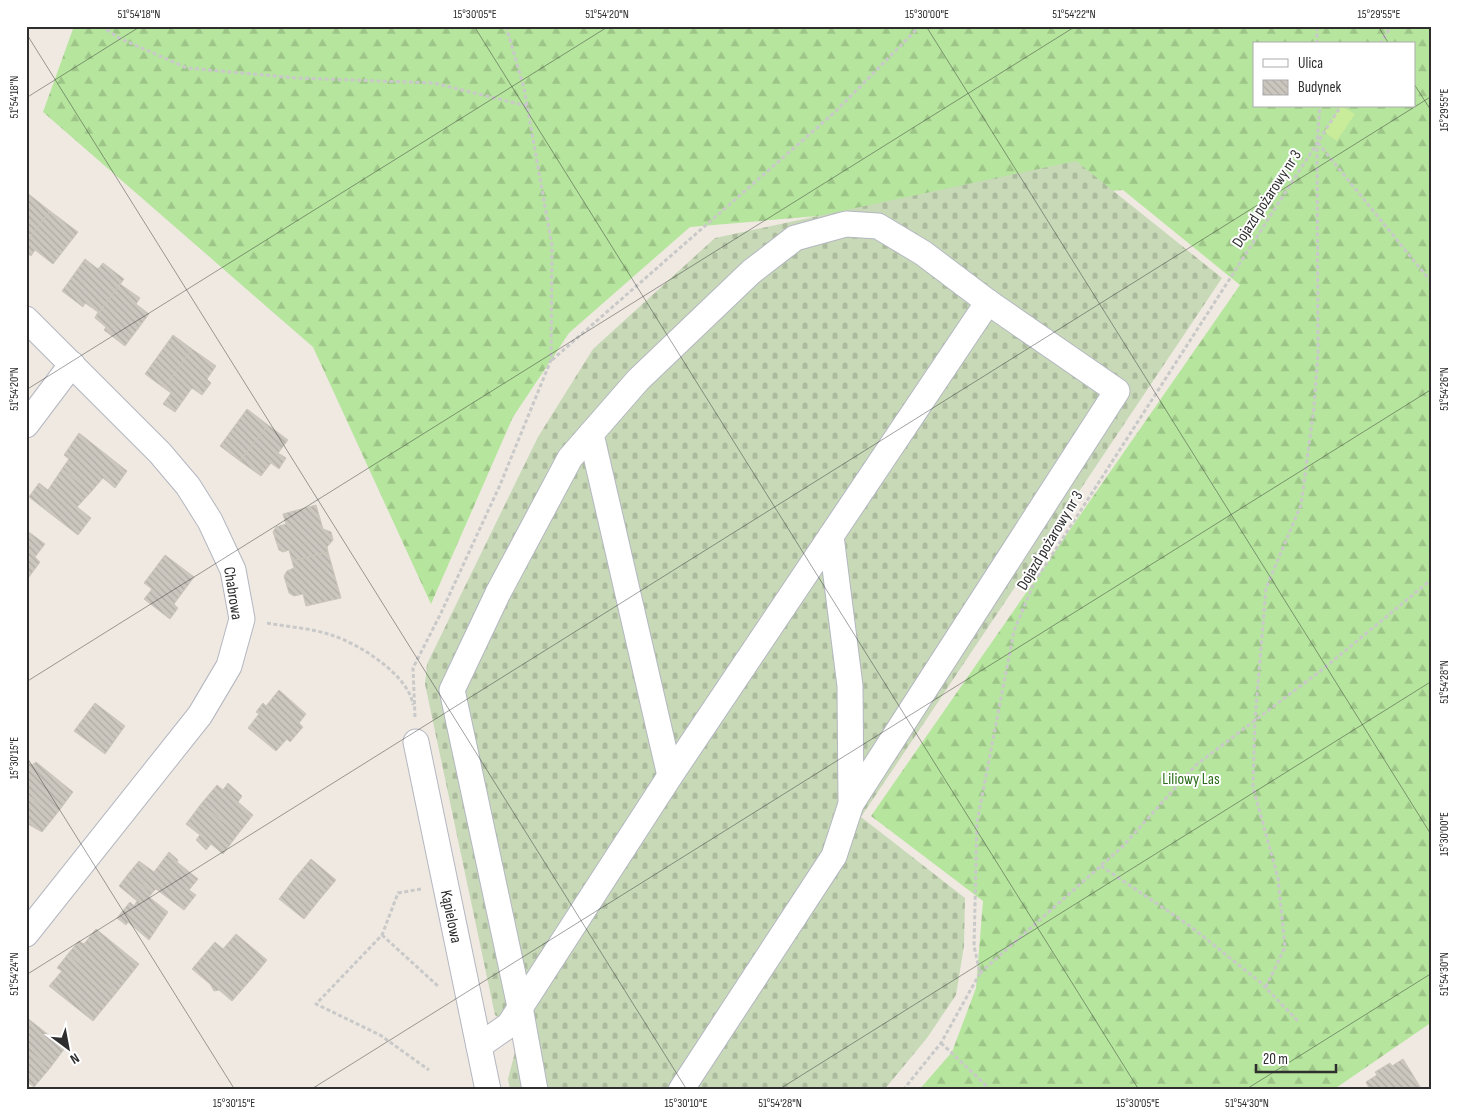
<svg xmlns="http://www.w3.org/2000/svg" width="1458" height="1116" font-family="'Sofia Sans Condensed',sans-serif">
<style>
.forest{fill:url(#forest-firs);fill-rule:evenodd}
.cemetery{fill:url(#cemetery-stones)}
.pitch{fill:#c9ec9a}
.building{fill:url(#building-back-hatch);stroke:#cbc5ba}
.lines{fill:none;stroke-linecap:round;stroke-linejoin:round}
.street-casing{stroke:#b4b7c1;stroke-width:27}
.path{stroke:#c9c9c9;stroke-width:3;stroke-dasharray:4 2.5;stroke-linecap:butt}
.street{stroke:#fff;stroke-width:25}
.ticks{fill:none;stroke:#2e2e2e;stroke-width:1;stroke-opacity:0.45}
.labels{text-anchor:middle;stroke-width:4;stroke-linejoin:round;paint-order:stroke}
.street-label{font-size:16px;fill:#2e2e2e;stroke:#fff}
.park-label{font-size:16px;fill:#2c6e1b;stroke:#fff}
.neatline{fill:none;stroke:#2e2e2e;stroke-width:2}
.ticks-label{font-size:12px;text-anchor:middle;fill:#2e2e2e}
</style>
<defs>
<pattern id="forest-firs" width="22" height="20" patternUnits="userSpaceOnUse" patternTransform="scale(1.25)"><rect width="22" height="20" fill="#b6e59e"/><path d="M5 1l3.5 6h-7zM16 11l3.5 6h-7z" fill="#9dc588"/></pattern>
<pattern id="cemetery-stones" width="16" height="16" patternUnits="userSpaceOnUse" patternTransform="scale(1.25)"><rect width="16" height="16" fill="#c8d9b8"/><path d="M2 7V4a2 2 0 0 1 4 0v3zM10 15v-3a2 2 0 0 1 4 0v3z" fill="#acbb9e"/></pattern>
<pattern id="building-back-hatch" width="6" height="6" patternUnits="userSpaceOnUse" patternTransform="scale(1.25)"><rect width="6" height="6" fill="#cbc7bf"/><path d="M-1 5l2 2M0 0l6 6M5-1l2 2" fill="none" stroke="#afaba4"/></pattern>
</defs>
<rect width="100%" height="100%" fill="#efe9e1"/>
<path class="forest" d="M74,26H1432V1022L1333,1090H919L952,1052L976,988L983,901L871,816L1240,285L1123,190L690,227L569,333L513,417L431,604L313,347L43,112ZM1254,44H1414V106H1254Z"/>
<path class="cemetery" d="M1076,161L1222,278L861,817L965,898L964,946L956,995L927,1038L884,1090H510L508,1079L520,1033L495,1015L425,684L427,664L538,437L593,349L715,238Z"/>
<path class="pitch" d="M1341,106L1355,114L1337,141L1324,132Z"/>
<path class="building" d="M26,192L50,211L26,242Z
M50,211L78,232L53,264L35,250L31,256L26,252V242Z
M85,259L98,269L103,263L124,279L95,318L98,312L85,303L83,307L62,291Z
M120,284L140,298L136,304L149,314L125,346L104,330L106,327L95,318Z
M173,335L192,349L164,388L145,374Z
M192,349L216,366L207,379L211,383L202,395L192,388L175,412L163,404L171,393L164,388Z
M247,409L268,425L240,461L220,446Z
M268,425L288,440L278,453L286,458L279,469L271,463L261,476L240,461Z
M79,433L127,471L115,488L103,478L91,492L62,469L69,459L64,455Z
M62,469L91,492L77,507L91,518L78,535L29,497L39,483L48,490Z
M316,505L323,529L331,532L333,540L327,547L328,552L292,561L289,550L283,552L279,550L273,532L276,527L286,524L283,514Z
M26,530L45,544L35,557L40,562L26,581Z
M328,552L341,598L306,606L303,594L294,596L289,593L284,576L287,571L294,568L292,561Z
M165,555L194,577L174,604L178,608L170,619L144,599L152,589L144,583Z
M279,690L306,714L299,723L303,727L290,742L287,739L276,751L248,728L259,714L256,712L263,703L266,706Z
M95,703L125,726L105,754L74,731Z
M26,761L32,765L36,762L73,792L55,816L26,793Z
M228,783L242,796L238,802L253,815L238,834L201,804L217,785L223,790Z
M26,793L55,816L42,832L26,823Z
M201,804L238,834L223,854L211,844L206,850L196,840L200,835L186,824Z
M169,852L178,860L177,862L198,879L189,890L196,895L184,910L156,889L152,893L128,874L139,861L154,872Z
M311,859L336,880L320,899L294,879Z
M128,874L152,893L149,897L168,912L149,940L128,922L126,925L117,918L130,902L134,906L137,901L119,886Z
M294,879L320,899L304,919L279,899Z
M96,929L139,964L116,993L68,954L79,941L84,944Z
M236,934L267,960L254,976L223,949Z
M215,942L254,976L232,1001L219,990L214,991L210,984L192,969Z
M68,954L116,993L93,1021L49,986L62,971L57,968Z
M26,1017L65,1048L50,1068L26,1049Z
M26,1049L50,1068L34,1087L26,1081Z
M1403,1059L1422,1090H1370L1366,1082L1377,1075L1375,1072L1390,1063L1392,1066Z"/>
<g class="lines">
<defs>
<g id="street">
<path d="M26,319L160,453L188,486L210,521L233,570L242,619L229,666L200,715L26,934"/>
<path d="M26,425L72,364"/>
<path d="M591,434L670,776"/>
<path id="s1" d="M416,742L488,1090"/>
<path d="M479,1046L509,1025L670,776L988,302"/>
<path d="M535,1090L520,1007L452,690L498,593L570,458L638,380L751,272L795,238L846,224L878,226L923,253L988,302L1117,391L851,804"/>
<path d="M681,1090L834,856L851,804L850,686L831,536"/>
</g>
</defs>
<use href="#street" class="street-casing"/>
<path class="path" d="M101,26L119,38L187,68L297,78L434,83L527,106
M1317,44V26
M1380,44L1391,26
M1318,143L1432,283
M552,360L835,112L920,26
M267,623C288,627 311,628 331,635C358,643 409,675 413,705
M415,717L413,668L441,613L500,485L551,360L552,246L524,88L506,26
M1101,866L1190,926L1260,982L1299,1022
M421,889L398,893L382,935L316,1004L380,1035L429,1070
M382,935L439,987
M980,973L1122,847L1196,765L1323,669L1432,579
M1266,987L1285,947L1278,878L1253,787L1255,720L1266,588L1301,505L1314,407L1318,353L1317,142L1320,106
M941,1043L991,1090
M903,1090L941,1043L980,973L974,946L977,822L1014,631L1034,583L1341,106"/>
<use href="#street" class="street"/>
</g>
<path class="ticks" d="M474,26L1139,1090M926,26L1432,836M1378,26L1389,44M26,33L687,1090M1414,84L1432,112M26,98L141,26M26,390L609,26M26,682L1076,26M26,756L235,1090M26,975L1432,96M310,1090L1432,389M778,1090L1432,681M1245,1090L1432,973"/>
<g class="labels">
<g class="street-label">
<text transform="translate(1266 198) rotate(-57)" y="6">Dojazd pożarowy nr 3</text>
<text transform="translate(1049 540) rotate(-59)" y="6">Dojazd pożarowy nr 3</text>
<text transform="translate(234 593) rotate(81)" y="6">Chabrowa</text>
<text dy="6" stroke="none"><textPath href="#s1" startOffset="178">Kąpielowa</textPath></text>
</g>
<g class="park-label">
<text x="1191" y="784">Liliowy Las</text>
</g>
</g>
<rect width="1458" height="1116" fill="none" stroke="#ffffff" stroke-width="55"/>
<rect x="1253" y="42" width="162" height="65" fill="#ffffff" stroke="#ababab"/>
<rect x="1263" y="59" width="25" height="8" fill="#ffffff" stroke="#ababab"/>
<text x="1298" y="68" font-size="15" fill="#2e2e2e">Ulica</text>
<rect x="1263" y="80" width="25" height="15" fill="url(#building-back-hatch)" stroke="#ababab"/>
<text x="1298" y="92" font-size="15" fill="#2e2e2e">Budynek</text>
<g transform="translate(68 1048) rotate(148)" stroke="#ffffff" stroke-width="4" paint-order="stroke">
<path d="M0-4L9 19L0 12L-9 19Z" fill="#2e2e2e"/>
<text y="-8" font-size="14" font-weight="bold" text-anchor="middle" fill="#2e2e2e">N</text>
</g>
<path d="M1256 1064v8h80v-8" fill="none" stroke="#2e2e2e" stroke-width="2.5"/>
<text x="1263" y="1064" font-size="15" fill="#2e2e2e" stroke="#ffffff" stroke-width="4" paint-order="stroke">20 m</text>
<rect x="28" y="28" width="1402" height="1060" class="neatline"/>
<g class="ticks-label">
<text x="139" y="18">51°54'18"N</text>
<text x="475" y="18">15°30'05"E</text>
<text x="607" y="18">51°54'20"N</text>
<text x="927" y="18">15°30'00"E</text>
<text x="1074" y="18">51°54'22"N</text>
<text x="1379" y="18">15°29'55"E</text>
<text transform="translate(14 97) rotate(-90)" y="4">51°54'18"N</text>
<text transform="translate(1444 110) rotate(-90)" y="4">15°29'55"E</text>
<text transform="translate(14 389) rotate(-90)" y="4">51°54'20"N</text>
<text transform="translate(1444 389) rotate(-90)" y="4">51°54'26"N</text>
<text transform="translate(1444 682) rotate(-90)" y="4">51°54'28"N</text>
<text transform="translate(14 758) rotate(-90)" y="4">15°30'15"E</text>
<text transform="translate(1444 834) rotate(-90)" y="4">15°30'00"E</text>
<text transform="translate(14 974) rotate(-90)" y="4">51°54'24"N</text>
<text transform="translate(1444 974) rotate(-90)" y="4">51°54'30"N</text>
<text x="234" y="1107">15°30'15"E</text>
<text x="686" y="1107">15°30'10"E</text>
<text x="780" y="1107">51°54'28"N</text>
<text x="1138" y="1107">15°30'05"E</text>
<text x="1247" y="1107">51°54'30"N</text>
</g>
</svg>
